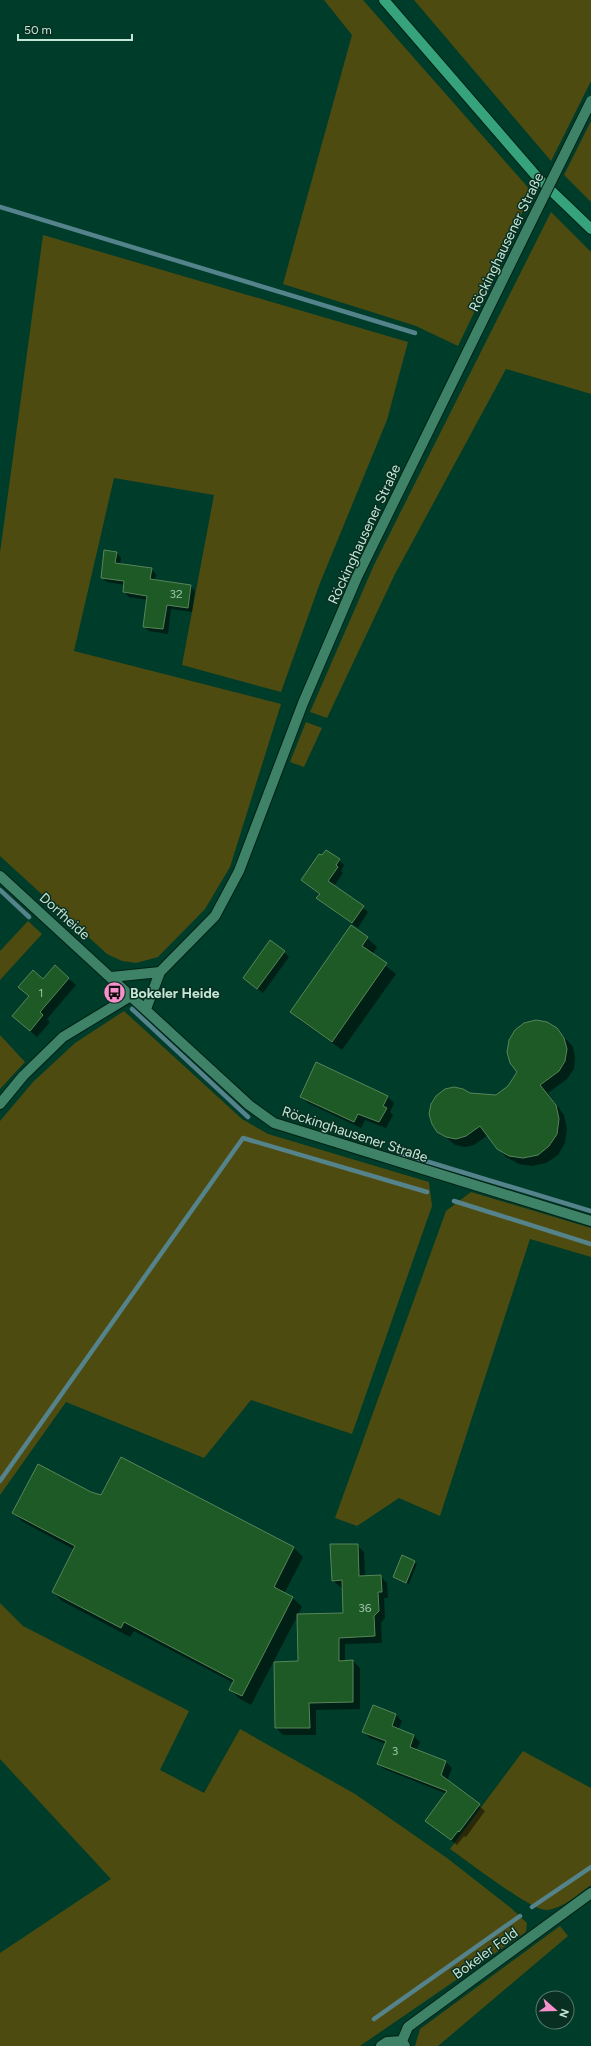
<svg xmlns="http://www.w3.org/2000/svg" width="591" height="2046" font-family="Figtree,sans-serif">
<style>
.green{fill:#4e4b11}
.shadow{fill:#0007}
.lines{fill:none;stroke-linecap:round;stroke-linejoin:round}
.stream{stroke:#54838b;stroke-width:4.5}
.building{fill:#1d5a25;stroke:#58855a}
.minor-casing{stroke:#002114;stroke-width:12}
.primary-casing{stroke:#002114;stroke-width:12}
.minor{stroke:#3e8368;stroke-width:10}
.primary{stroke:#36a37d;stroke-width:10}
.minor-bridge-casing{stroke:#002114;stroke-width:12;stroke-linecap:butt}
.minor-bridge{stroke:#3e8368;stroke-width:10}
.labels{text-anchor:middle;stroke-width:3;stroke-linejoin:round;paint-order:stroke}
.number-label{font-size:12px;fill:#9ac3aa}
.street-label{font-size:14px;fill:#c4e6d6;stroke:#092f22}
.poi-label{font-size:14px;font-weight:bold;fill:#c4e6d6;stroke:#092f22;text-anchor:start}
</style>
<rect width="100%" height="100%" fill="#003c2a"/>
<path class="green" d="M324,0H363L532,192L458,346L416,326L283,284L352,35Z
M414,0H591V81L551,161Z
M591,121V202L564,175Z
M551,212L591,252V394L506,369L395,574L327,718L310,712L374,565Z
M43,235L408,342L387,420L320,583L281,692L182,665L214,495L114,478L74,651L281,704L230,867L205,909L158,957L136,963L122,961L107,954L0,856V553Z
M306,722L322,728L304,767L290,762Z
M28,921L42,934L0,980V951Z
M124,1011L242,1119L268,1134L429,1182L432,1206L352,1434L251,1400L204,1458L66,1402L0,1495V1121L33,1082L75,1043Z
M0,1035L25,1062L0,1089Z
M471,1192L591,1228V1257L530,1239L440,1516L399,1498L357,1526L335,1518L446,1211Z
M0,1603L23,1626L189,1711L160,1770L204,1793L240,1729L355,1794L447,1858L511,1908L527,1923L526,1932L360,2046H0V1953L111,1879L0,1759Z
M523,1751L591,1788V1885C578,1894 563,1909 546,1910C532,1911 466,1860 450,1849Z
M560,1926L568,1936L438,2046H415L420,2029Z"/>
<path class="shadow" d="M117,553L121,558L120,565L151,569L156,574L155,581L190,586L195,591L192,612L171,609L168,634L149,631L144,626L148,600L129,597L124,592L125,585L107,582L102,578Z
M339,860L344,865L341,871L343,873L334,886L368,912L358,928L323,903L318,898L320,895L302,880Z
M367,938L377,947L372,955L396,974L342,1050L301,1021L291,1012Z
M284,952L289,957L263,993L244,978Z
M55,967L76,985L47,1019L50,1022L37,1037L20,1022L43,980Z
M557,1029L573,1047L575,1058L574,1069L567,1079L548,1093L564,1115L567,1129L565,1143L558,1155L546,1163L532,1166L519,1164L506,1157L488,1135L474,1145L465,1147L455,1145L438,1131L470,1094L497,1096L509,1087Z
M387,1096L394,1103L390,1112L393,1115L386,1128L365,1120L361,1128L308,1103L301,1097Z
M122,1459L294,1548L303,1557L284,1594L293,1598L302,1607L251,1705L240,1699L230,1690L234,1683L134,1631L130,1637L62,1601L53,1592L75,1550L23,1522L13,1513L91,1493L102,1497Z
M357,1545L364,1552L365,1577L380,1576L387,1583L388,1598H384L385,1618L381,1623L382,1643L345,1644V1661H353L360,1668V1709L316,1710V1735H283L276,1728L275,1663L299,1662L344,1614L343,1587H340L333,1580Z
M403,1557L417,1564L409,1584L394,1577Z
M374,1706L396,1715L402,1721L398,1730L414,1736L420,1742L416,1751L446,1762L452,1768L447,1781L485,1811L466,1837L464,1836L457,1845L426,1821L447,1794L384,1769L378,1764L386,1744L370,1738L364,1732Z"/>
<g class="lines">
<path class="stream" d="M0,207L415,333
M0,890L29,917
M132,1009L248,1117
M399,1153L591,1211
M454,1201L591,1244
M0,1481L243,1138L427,1192
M532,1907L591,1867
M374,2019L520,1916"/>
</g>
<path class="building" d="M104,550L117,552L115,563L152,568L150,579L191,585L188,608L167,605L163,629L143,627L147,596L123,592L124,581L101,578Z
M326,850L340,859L336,865L338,867L328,881L364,906L352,923L316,898L320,894L301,880L319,854L322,855Z
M351,925L368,937L362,946L387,963L332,1042L290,1012Z
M270,940L285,951L257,989L243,978Z
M55,965L69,978L40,1012L43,1015L30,1031L12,1016L29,996L18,987L33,970L43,979Z
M536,1020L547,1022L557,1028L564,1038L567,1049L565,1061L559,1071L540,1085L556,1105L559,1119L557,1134L549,1146L538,1155L523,1158L509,1156L497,1149L480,1126L466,1136L456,1139L446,1137L437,1132L432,1124L429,1114L431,1104L436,1096L445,1089L454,1087L463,1089L470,1093L496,1095L508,1086L517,1072L510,1063L507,1052L509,1040L515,1030L524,1023Z
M316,1062L388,1096L383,1106L387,1108L379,1122L358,1114L354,1122L300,1097Z
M121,1457L294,1547L274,1587L293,1597L242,1696L229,1690L234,1680L124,1622L121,1628L52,1592L75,1546L12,1513L38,1464L91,1492L101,1495Z
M330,1544H358L359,1576L381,1575L382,1592H378L379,1611L374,1616L375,1636L339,1638V1661L353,1660V1702L309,1703L310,1728H275L274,1662L298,1661L297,1614L343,1613L342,1580L332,1581Z
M402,1555L415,1561L406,1583L393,1577Z
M373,1705L396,1714L392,1726L414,1735L410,1747L446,1761L441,1775L480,1804L459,1832L458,1831L451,1840L425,1821L447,1791L377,1764L386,1741L362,1732Z"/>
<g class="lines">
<defs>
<path id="minor" d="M0,876L249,1105L274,1123L591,1221
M111,977L160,972
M146,1009L160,972L215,916L239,871L303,703L357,577L532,220
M0,1104L23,1076L63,1037L129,997
M381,2046L387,2042L402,2041
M405,2046L402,2041L408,2027L591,1893"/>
<path id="primary" d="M384,0L538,178L591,229"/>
</defs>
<use href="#minor" class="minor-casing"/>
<use href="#primary" class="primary-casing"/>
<use href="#minor" class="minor"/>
<use href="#primary" class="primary"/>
<defs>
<path id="minor-bridge" d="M532,220L591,101"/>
</defs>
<use href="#minor-bridge" class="minor-bridge-casing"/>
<use href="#minor-bridge" class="minor-bridge"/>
</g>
<defs>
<symbol id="bus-disc" viewBox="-11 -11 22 22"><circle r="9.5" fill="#f890cb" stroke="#092f22"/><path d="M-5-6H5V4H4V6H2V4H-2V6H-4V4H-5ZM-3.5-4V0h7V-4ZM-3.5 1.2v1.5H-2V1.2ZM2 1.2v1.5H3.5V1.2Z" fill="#111"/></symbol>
</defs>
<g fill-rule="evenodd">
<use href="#bus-disc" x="102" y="980" width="25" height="25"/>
</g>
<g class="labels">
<g class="number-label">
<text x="176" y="598">32</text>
<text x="41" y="997">1</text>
<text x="365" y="1612">36</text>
<text x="395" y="1755">3</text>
</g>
<g class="street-label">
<text transform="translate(506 242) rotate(-64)" y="5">Röckinghausener Straße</text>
<text transform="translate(364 534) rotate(-65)" y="5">Röckinghausener Straße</text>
<text transform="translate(65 916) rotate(42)" y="5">Dorfheide</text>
<text transform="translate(355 1134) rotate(18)" y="5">Röckinghausener Straße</text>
<text transform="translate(485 1953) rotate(-36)" y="5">Bokeler Feld</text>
</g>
<g class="poi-label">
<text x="130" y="998">Bokeler Heide</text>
</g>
</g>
<g transform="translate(555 2010) rotate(110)"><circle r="19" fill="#092f22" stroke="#54786a"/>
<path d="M0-3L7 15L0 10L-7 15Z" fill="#f890cb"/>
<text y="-6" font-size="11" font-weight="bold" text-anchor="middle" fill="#c4e6d6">N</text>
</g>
<path d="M18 34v6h114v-6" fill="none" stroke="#c4e6d6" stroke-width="2"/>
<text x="24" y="34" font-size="12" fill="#c4e6d6" stroke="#092f22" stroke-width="3" paint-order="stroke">50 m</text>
</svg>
